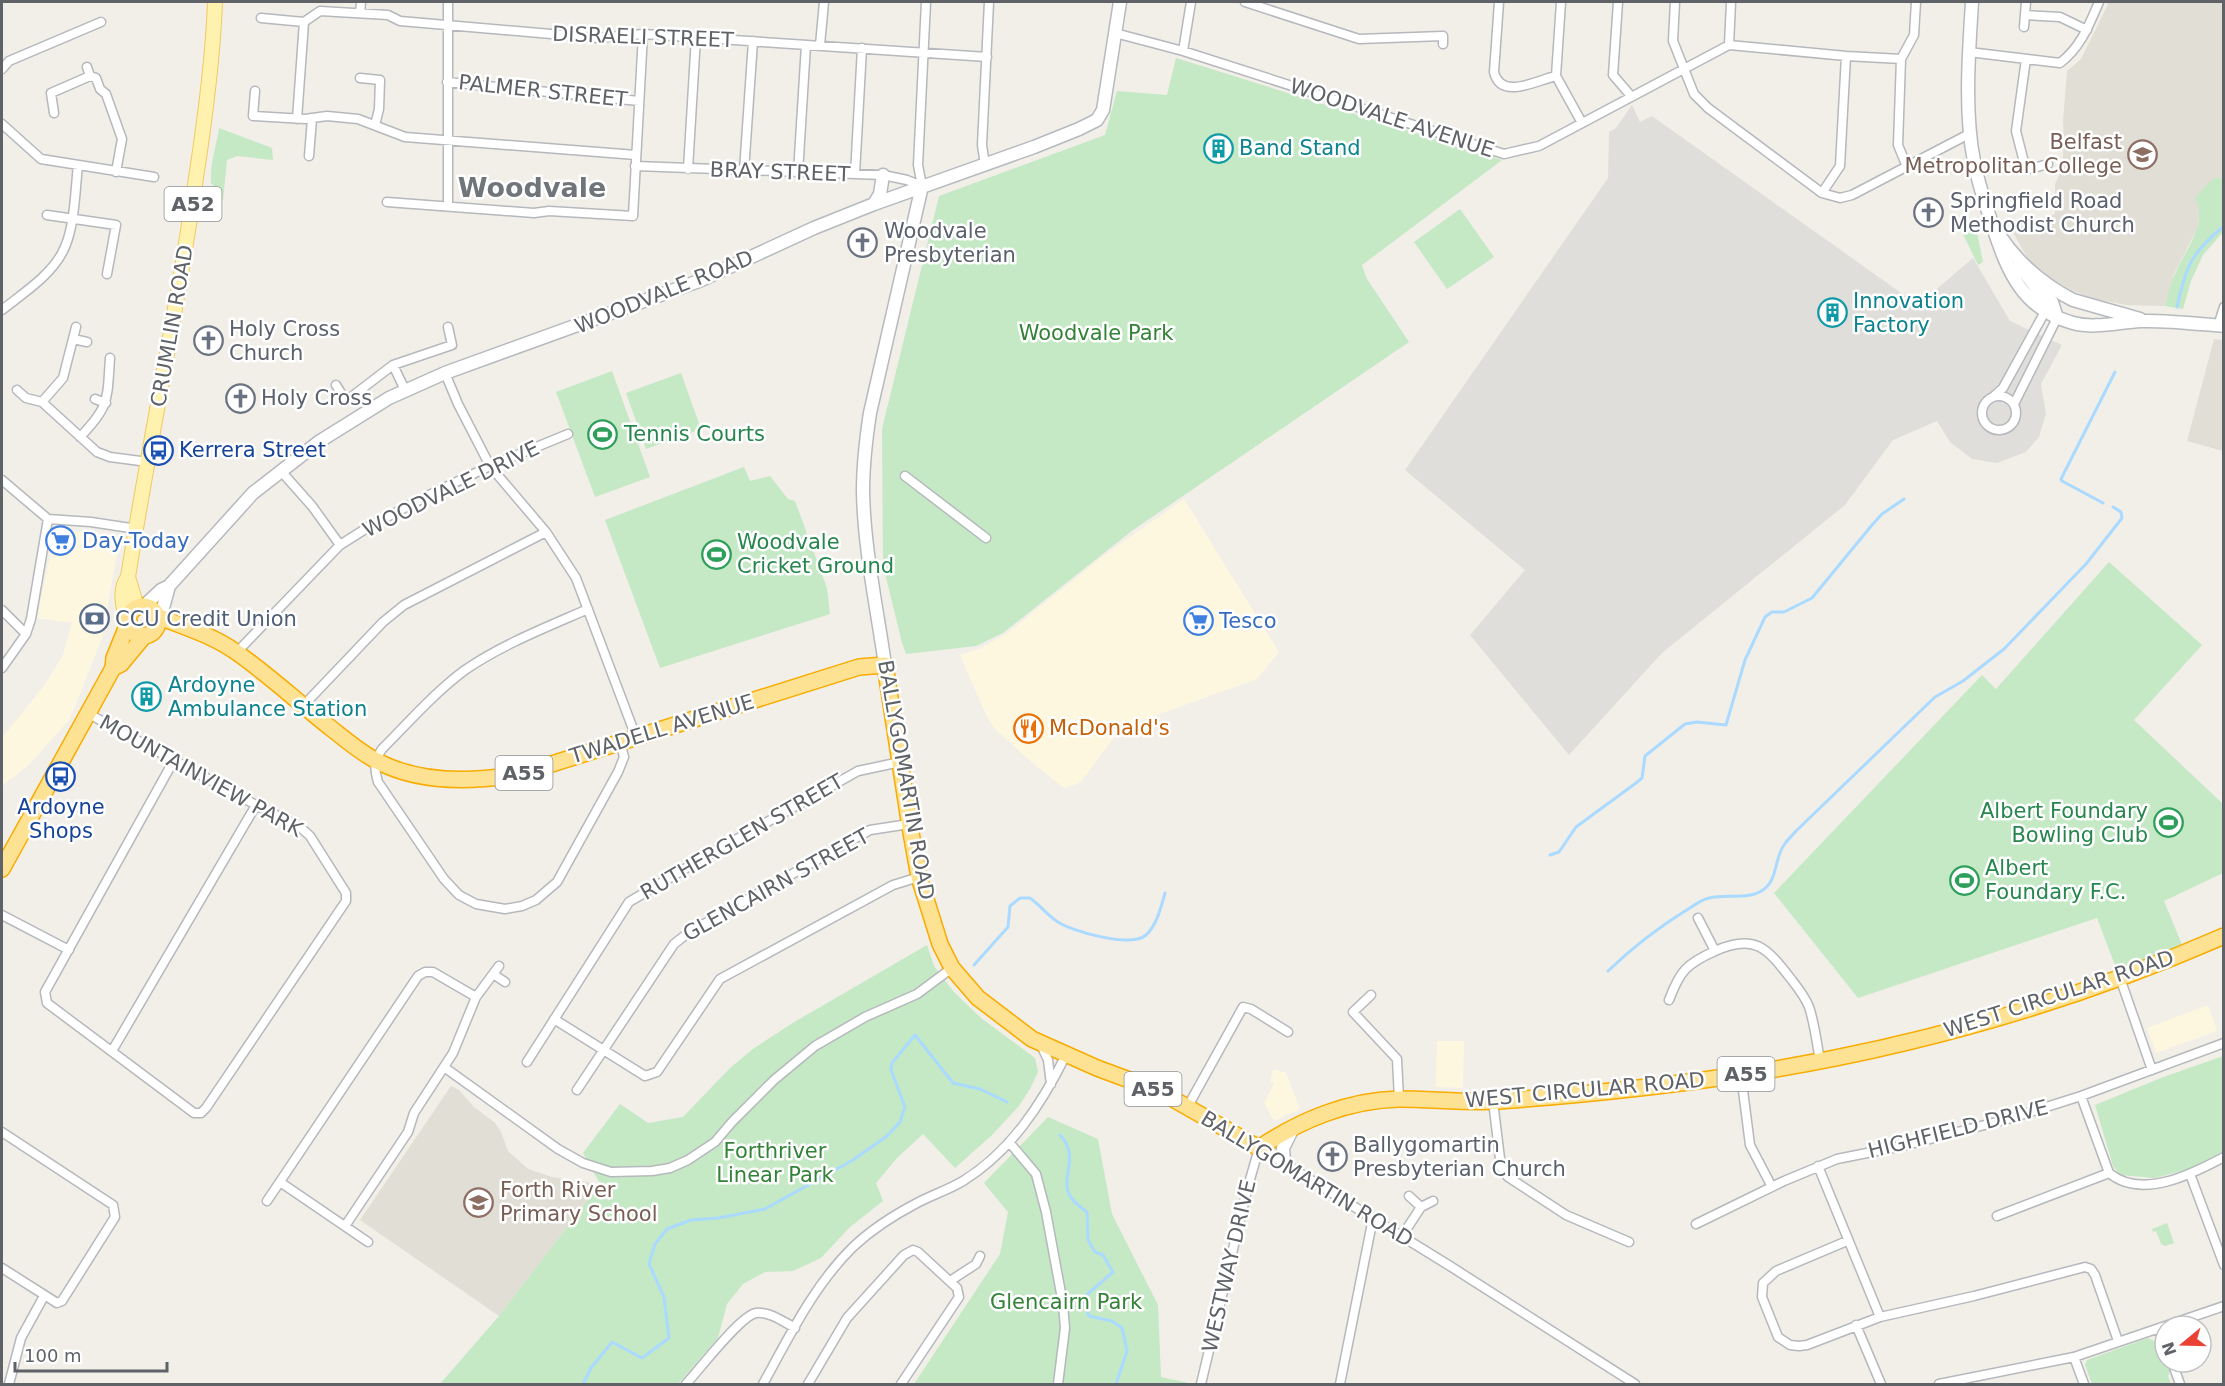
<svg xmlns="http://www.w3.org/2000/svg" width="2225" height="1386" font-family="'DejaVu Sans',sans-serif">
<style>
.commercial{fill:#fef7e0}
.industrial{fill:#e0deda}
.education{fill:#e1ded6}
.green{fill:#c5e8c5}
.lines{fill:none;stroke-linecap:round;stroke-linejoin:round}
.stream{stroke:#aadaff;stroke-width:3}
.street-casing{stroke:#b5b8bc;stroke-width:11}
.secondary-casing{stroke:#b6babf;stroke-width:15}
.primary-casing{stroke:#f2c960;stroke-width:16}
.highway-casing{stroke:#f9ab00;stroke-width:18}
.street{stroke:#fff;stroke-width:8}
.secondary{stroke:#fff;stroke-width:12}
.primary{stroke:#fff2af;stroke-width:14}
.highway{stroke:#fde293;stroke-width:15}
.labels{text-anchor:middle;stroke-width:5;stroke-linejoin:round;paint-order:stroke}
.shield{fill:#fff;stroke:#8f9295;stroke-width:1.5}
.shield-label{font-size:20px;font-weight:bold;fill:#5f6368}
.street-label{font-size:21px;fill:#5f6368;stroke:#fff}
.education-label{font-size:21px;fill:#785e54;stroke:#fff;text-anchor:end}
.culture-label{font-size:21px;fill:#0d838f;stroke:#fff;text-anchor:start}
.worship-label{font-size:21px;fill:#5b616d;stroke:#fff;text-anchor:start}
.park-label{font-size:21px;fill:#348238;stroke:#fff}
.leisure-label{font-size:21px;fill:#27864d;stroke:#fff;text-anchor:start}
.transit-label{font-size:21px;fill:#164399;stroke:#fff;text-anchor:start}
.shop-label{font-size:21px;fill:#366cbe;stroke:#fff;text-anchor:start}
.service-label{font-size:21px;fill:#4e5e75;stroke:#fff;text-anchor:start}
.food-label{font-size:21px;fill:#c56008;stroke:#fff;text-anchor:start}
.district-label{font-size:27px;font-weight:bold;fill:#70757a;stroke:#fff}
</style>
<rect width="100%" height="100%" fill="#f1efe8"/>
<path class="commercial" d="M1184,499L1279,652L1257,679L1121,728L1087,774L1078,784L1064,788L1036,766L994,728L987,717L960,655L979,649L1005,635L1102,557Z
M56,529L120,536L102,638L70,719L30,764L2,786V738L46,683L63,655L72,623L37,618Z
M2208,1005L2217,1031L2156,1053L2147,1028Z
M1437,1041H1464L1463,1088L1436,1087Z
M1274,1069L1286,1073L1300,1109L1274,1121L1264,1103L1274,1084L1270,1081Z"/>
<path class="industrial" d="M1632,105L1640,122L1652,116L1918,305L1973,258L2010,321L2062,345L2041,384L2046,414L2039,437L2026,452L1997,463L1972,459L1950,442L1937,421L1893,440L1845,505L1662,653L1569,755L1470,635L1525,570L1405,470L1608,178L1609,132L1616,128Z"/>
<path class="education" d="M2109,2H2223V192L2201,202L2197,229L2174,274L2165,306L2126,305L2094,299L2076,292L2053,280L2029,261L2011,229L2055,214V184L2062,169L2064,140L2063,121L2067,71L2081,59Z
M2214,339L2223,340V451L2187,441Z
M451,1086L459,1090L474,1107L495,1123L501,1132L508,1151L528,1169L552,1177L600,1184L499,1316L360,1220Z"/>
<path class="green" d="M1176,58L1502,160L1362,265L1367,279L1409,342L1133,530L1003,633L976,646L906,654L902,643L883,565L882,429L939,196L1105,135L1117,91L1167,95Z
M219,128L272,148L273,160L237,156L227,160L223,200L214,198L216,188L211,183C210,161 216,149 219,128Z
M2215,178H2223V232L2203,255L2191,281L2183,309L2165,306C2168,296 2170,284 2175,274C2184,251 2209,224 2195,198L2206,185Z
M1460,209L1494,257L1447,289L1414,242Z
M1975,222L1983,262L1978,265L1961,230Z
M612,371L650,477L595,497L556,392Z
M681,373L701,429L646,449L626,393Z
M744,467L750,481L770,476L788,499L795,501L827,588L830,614L660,668L605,520Z
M2109,562L2202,645L2134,720L2223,804V873L2164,901L2185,952L2120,978L2097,918L1858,998L1774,893L1982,675L1996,689Z
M927,945L934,966L954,992L981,1018L1035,1058L1038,1072L1030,1089L1019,1106L991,1136L955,1168L923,1134L898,1157L876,1183L883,1201L850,1227L821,1258L793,1271L765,1272L743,1284L727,1304L718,1338L678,1384H440L499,1316L600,1184L583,1153L620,1104L648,1123L683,1117L730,1068L753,1049L791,1024Z
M2223,1056V1151L2193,1168L2155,1178L2120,1175L2113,1166L2095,1105L2161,1078Z
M1048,1117L1098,1139L1112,1214L1158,1305L1161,1377L1193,1384H914L1000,1254L1008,1212L984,1183Z
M2167,1223L2174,1243L2165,1246L2161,1244L2156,1231L2153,1232L2152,1229Z
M2148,1338L2158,1343L2170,1372L2168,1376L2171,1384H2092L2085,1365L2087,1360Z"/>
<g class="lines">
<path class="stream" d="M2177,307C2186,266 2191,253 2224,226
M2103,503L2062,481L2061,479L2115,372
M1550,855L1559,852L1576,827L1636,783L1642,778L1645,756L1685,724L1697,722L1726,725L1745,660L1765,617L1772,612H1784L1812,598L1872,525L1882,514L1904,499
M974,965L1008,927L1010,906L1020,898H1030C1040,905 1048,916 1058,922C1074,932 1131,948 1146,935C1157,925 1161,907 1165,893
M1608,971C1632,948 1656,929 1685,911C1692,907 1700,900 1709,898C1727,893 1746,901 1763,890C1778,880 1774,859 1784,845C1787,840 1792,836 1796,831L1935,697L1963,681L2004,649L2086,564L2122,518L2121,512L2113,507
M1060,1135C1082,1159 1057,1179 1072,1199C1076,1204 1082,1208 1087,1212L1088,1240L1095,1252L1103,1255L1113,1272L1082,1299L1089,1316L1112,1321L1122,1328L1127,1351L1116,1384
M583,1384L591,1368L612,1342L642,1358L669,1338L664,1297L649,1264L655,1244L667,1229L691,1220L718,1218L765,1209L853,1160L887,1136L900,1122L905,1107L891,1070L892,1063L915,1035L953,1083L980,1089L1007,1102"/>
<defs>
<path id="street" d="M448,2V206
M1245,2L1359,39L1443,36V44
M1499,2L1494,72C1501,101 1537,80 1556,76
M1561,2L1556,76L1582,123
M1618,2L1613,75L1631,96
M1675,2L1673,41L1694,94L1708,108L1822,193L1840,198L1852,195L1971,133
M360,13L361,2
M2025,15L2060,17L2087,30
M261,18L304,22
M304,22L320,11L388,15L400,21L597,38L643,34L987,57
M2024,27L2026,2
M1115,33L1183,51L1504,154L1539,146L1729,45L1846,56L1901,59
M820,45L824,2
M1729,45L1731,2
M1183,51L1191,2
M1969,52L2060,63C2081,47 2089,25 2099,2
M2026,59L2016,131L2026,170L2048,164
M87,67L90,76L96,78L100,89L106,94L122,139L116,172
M2,69L9,61L101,22
M360,78L380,80L379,109L375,125
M447,82L639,101
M255,91L253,116L305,119L327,116L358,119L405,137L636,155
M54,113L51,93L90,76
M297,119L304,22
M2,124L41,159L154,177
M309,156L312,119
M985,165L982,145L989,2
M635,166L883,175L907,180L922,186
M1907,167L1898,145L1901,59L1914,35L1916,2
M688,169L696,37
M744,171L753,41
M798,173L806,45
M855,174L862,48
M922,186L918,165L926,2
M1822,193L1840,166L1846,56
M387,202L534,213L549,211L633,216L643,34
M47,215L116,225L107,274
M2,310C22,294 50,276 62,253C75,230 75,191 78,165
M2218,326L2224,307
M73,339L87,342
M393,365L405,390
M445,373L458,404L490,466L546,532L576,578L636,737
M336,385L346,401L393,365L452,345L448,327
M17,390L26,398L42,402L97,452L110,457L148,462
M1982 413a17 17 0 1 1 34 0a17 17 0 1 1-34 0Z
M1993,397L2003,388L2047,308
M95,399L106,403
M42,402L63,378L76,327
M2014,404L2057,318
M80,437C110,406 107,400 110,358
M280,470L312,506L340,545
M905,476L986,538
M2,480L48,519L91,522L137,529
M588,609C547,627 503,644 465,670C434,693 409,722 382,749C374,761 374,768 378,782L444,879L459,895L476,904L505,909L522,906L536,900L557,882L618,772L624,757L620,742
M2,610L26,634
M237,652L340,545L370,526L433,493L490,466L568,434
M2,668L26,634L31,619L48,519
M303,706L383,622L404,605L546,532
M89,714L256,805L300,827L310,836L346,893V901L206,1108L201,1113H194L47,1003L45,992L174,760
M2,915L69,950
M1698,918L1715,951
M493,974L505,982
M2120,978L2152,1070
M1371,995L1353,1012L1397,1059L1399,1099
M1669,1000C1680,971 1686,964 1715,951C1755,933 1767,948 1791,979C1798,988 1807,999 1810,1010C1815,1027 1817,1044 1820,1061
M554,1019L645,1076L657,1072L720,979L893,885L919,877
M1041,1045L1048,1060L1051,1084
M112,1051L256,805
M527,1062L629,902L703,858L858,771L900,762
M444,1067L558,1149L583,1163L611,1172L652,1171L670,1168L688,1160L715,1142L732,1122L774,1080L815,1046L865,1017L917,994L952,968
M1741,1075L1750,1145L1772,1187
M577,1090L674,944L688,933L870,830L909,824
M2081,1096L2109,1173C2142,1200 2192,1174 2224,1157
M1493,1101L1501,1167L1508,1177L1566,1215L1629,1242
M1188,1106L1243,1007L1251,1009L1288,1032
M2,1132L113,1205L115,1217L62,1301L57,1303L2,1268
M1009,1142L1036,1174L1046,1212L1063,1304L1065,1328L1058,1384
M1818,1166L1880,1317
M2190,1174L2224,1265
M280,1182L368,1242
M1409,1196L1421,1207L1433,1201
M267,1201L418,976L425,972H433L476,997
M1997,1216L2109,1173
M1696,1224L1784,1181L1837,1159L1907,1145L2008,1119L2081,1096L2224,1043
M345,1226L408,1132L414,1113L453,1053L476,997L499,966
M1402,1236L1421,1207
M1847,1241L1776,1271L1763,1283L1762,1297L1778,1337L1790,1345L1799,1346L1807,1345L1880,1317L1974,1296L2085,1267L2091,1269L2095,1275L2118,1341
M950,1281L976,1264L980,1256
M1856,1325L1881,1384
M2159,1328L2165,1343
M2074,1357L2084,1384
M2172,1362L2180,1384
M9,1384L21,1338L44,1296
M686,1384C699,1370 740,1316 756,1313C769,1311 784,1322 795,1328
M763,1384C789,1337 814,1285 853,1247C872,1229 894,1215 917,1203C932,1195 948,1190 963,1181C1011,1151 1041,1105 1066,1055
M808,1384L847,1318L904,1255L913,1250L918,1252L957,1288L959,1297L901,1384
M1201,1384L1247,1190L1259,1148L1450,1266L1635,1384
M1340,1384L1373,1218
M1939,1384L2074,1357L2224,1306"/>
<path id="secondary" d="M1972,2C1969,51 1964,112 1974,161C1978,184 1986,205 1993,227C2008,273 2023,309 2073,323C2095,329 2119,322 2141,321C2166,320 2199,324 2224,326
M874,204L880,194L883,175
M2000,236C2018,263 2044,285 2073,300L2140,319
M2019,265L2040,293L2052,302L2057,318
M144,606L161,590L169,586L253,493L320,441L389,398L445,373L699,281L814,228L874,204L1034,147L1079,129L1097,120L1103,110L1120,2
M157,615L163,608L169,586
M885,665C877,608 864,549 863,491C863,465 866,439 870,413L922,186
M1284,1162L1283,1148L1293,1128"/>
<path id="primary" d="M128,577L137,607
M129,621C122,609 119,589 128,577C149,444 177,312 196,178C205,119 213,61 215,2"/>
<path id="highway" d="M128 621a15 15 0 1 1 30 0a15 15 0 1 1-30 0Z
M157,616C184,627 212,635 236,652C269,675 300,704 332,729C346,740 361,753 377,761C420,784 474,782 520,774L859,667L885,665L910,827L919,877L940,944L952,968L978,998L1032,1039L1097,1068L1159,1091L1259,1148C1300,1120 1349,1100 1399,1099C1432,1099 1466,1103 1499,1101C1579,1095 1659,1087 1738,1075C1906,1050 2068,1004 2224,936
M113,668L121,664L145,635
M2,869L113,668L114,658L129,621"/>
</defs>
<use href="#street" class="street-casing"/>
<use href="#secondary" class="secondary-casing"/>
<use href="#primary" class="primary-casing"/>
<use href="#highway" class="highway-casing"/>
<use href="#street" class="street"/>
<use href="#secondary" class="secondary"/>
<use href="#primary" class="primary"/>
<use href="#highway" class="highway"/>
</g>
<defs>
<symbol id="building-ring" viewBox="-11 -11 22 22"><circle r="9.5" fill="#fff" stroke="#0f9aa8" stroke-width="1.5"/><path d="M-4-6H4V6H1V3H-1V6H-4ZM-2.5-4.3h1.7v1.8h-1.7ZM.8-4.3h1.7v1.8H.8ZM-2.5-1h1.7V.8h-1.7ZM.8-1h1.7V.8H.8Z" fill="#0f9aa8"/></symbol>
<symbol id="university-ring" viewBox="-11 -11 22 22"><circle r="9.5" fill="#fff" stroke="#8d6e63" stroke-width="1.5"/><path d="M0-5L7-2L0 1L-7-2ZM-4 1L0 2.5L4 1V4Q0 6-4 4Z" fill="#8d6e63"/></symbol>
<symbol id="church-ring" viewBox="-11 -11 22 22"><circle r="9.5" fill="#fff" stroke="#6b7280" stroke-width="1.5"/><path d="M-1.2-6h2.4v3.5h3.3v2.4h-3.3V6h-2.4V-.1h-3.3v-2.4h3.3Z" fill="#6b7280"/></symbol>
<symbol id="stadium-ring" viewBox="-11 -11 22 22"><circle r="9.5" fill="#fff" stroke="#2e9e5b" stroke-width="1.5"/><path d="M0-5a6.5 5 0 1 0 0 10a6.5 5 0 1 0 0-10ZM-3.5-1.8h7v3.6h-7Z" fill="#2e9e5b"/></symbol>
<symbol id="bus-ring" viewBox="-11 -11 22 22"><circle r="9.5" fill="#fff" stroke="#1a4fb4" stroke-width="1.5"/><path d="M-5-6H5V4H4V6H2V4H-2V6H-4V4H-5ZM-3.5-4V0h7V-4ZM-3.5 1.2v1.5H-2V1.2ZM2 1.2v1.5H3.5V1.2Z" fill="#1a4fb4"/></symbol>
<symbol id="supermarket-ring" viewBox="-11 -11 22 22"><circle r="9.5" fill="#fff" stroke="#3f7fe0" stroke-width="1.5"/><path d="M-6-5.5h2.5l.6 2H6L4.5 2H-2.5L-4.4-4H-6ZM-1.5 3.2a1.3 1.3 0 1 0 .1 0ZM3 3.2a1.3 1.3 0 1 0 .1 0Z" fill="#3f7fe0"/></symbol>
<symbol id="bank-ring" viewBox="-11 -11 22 22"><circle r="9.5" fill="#fff" stroke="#5c6f8a" stroke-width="1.5"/><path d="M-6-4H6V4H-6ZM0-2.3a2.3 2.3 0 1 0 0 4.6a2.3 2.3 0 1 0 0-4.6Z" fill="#5c6f8a"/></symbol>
<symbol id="restaurant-ring" viewBox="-11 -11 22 22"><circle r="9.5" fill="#fff" stroke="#e8710a" stroke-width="1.5"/><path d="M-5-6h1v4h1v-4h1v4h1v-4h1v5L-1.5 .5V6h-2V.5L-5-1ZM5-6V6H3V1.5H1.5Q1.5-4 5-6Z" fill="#e8710a"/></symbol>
<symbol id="school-ring" viewBox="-11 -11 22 22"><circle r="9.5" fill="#fff" stroke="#8d6e63" stroke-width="1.5"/><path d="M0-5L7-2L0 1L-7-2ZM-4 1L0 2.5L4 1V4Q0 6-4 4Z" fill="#8d6e63"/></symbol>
</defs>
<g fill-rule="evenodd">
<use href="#building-ring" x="1202" y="132" width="33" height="33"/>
<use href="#university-ring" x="2126" y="138" width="33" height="33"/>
<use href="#church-ring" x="1912" y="196" width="33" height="33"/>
<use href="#church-ring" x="846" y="226" width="33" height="33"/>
<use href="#building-ring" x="1816" y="296" width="33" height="33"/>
<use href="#church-ring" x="192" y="324" width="33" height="33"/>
<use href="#church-ring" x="224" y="382" width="33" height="33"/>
<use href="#stadium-ring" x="586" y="418" width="33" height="33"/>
<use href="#bus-ring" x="142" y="434" width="33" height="33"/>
<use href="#supermarket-ring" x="44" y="524" width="33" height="33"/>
<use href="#stadium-ring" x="700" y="538" width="33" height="33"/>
<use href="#bank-ring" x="78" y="602" width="33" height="33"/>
<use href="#supermarket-ring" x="1182" y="604" width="33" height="33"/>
<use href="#building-ring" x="130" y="680" width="33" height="33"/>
<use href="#restaurant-ring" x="1012" y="712" width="33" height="33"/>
<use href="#bus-ring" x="44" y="760" width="33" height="33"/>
<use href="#stadium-ring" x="2152" y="806" width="33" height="33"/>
<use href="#stadium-ring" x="1948" y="864" width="33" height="33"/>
<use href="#church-ring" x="1316" y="1140" width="33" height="33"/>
<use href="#school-ring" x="462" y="1186" width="33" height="33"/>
</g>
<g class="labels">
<g class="shield">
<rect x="164.5" y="187" width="57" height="34" rx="4.5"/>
<rect x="495.5" y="756" width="57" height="34" rx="4.5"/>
<rect x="1717.5" y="1057" width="57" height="34" rx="4.5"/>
<rect x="1124.5" y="1072" width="57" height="34" rx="4.5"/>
</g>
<g class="shield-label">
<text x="193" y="211">A52</text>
<text x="524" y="780">A55</text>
<text x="1746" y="1081">A55</text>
<text x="1153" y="1096">A55</text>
</g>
<g class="street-label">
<text transform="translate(643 37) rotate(2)" y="7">DISRAELI STREET</text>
<text transform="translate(543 91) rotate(6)" y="7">PALMER STREET</text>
<text transform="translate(1392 118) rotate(18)" y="7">WOODVALE AVENUE</text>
<text transform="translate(780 172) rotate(2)" y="7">BRAY STREET</text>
<text transform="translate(664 292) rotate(-22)" y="7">WOODVALE ROAD</text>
<text transform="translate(172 326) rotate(-80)" y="7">CRUMLIN ROAD</text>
<text transform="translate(451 489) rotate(-26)" y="7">WOODVALE DRIVE</text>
<text transform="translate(662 729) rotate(-17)" y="7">TWADELL AVENUE</text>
<text transform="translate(201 776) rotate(29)" y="7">MOUNTAINVIEW PARK</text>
<text transform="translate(906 780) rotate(80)" y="7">BALLYGOMARTIN ROAD</text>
<text transform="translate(742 837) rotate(-30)" y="7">RUTHERGLEN STREET</text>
<text transform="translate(776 885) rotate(-29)" y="7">GLENCAIRN STREET</text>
<text transform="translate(2059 994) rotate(-18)" y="7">WEST CIRCULAR ROAD</text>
<text transform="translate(1585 1090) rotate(-5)" y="7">WEST CIRCULAR ROAD</text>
<text transform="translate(1958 1129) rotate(-14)" y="7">HIGHFIELD DRIVE</text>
<text transform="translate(1307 1179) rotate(31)" y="7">BALLYGOMARTIN ROAD</text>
<text transform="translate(1229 1266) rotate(-77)" y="7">WESTWAY DRIVE</text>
</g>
<g class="education-label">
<text x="2122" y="149">Belfast<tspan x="2122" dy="24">Metropolitan College</tspan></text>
<text x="500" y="1197" text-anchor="start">Forth River<tspan x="500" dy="24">Primary School</tspan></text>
</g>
<g class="culture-label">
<text x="1239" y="155">Band Stand</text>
<text x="1853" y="308">Innovation<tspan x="1853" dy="24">Factory</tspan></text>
<text x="168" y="692">Ardoyne<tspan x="168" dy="24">Ambulance Station</tspan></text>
</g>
<g class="worship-label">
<text x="1950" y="208">Springfield Road<tspan x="1950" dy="24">Methodist Church</tspan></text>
<text x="884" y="238">Woodvale<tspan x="884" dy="24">Presbyterian</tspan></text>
<text x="229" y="336">Holy Cross<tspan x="229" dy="24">Church</tspan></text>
<text x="261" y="405">Holy Cross</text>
<text x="1353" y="1152">Ballygomartin<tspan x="1353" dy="24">Presbyterian Church</tspan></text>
</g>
<g class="park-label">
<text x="1096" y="340">Woodvale Park</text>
<text x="775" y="1158">Forthriver<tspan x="775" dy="24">Linear Park</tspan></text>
<text x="1066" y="1309">Glencairn Park</text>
</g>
<g class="leisure-label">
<text x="624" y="441">Tennis Courts</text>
<text x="737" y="549">Woodvale<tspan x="737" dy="24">Cricket Ground</tspan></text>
<text x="2148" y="818" text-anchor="end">Albert Foundary<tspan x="2148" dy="24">Bowling Club</tspan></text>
<text x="1985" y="875">Albert<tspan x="1985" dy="24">Foundary F.C.</tspan></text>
</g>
<g class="transit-label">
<text x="179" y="457">Kerrera Street</text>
<text x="61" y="814" text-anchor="middle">Ardoyne<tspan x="61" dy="24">Shops</tspan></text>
</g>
<g class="shop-label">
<text x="82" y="548">Day-Today</text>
<text x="1219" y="628">Tesco</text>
</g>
<g class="service-label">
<text x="115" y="626">CCU Credit Union</text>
</g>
<g class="food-label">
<text x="1049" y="735">McDonald's</text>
</g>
<g class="district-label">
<text x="532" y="197">Woodvale</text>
</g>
</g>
<rect width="2225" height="1386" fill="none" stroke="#5f6368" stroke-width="6"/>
<g transform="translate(2183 1344) rotate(251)"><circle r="28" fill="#ffffff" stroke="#bfc1c3" stroke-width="1.5"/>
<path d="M0-4.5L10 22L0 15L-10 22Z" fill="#ea4335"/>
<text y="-9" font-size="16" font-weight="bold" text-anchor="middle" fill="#5f6368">N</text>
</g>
<path d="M15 1362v9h152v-9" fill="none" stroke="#5f6368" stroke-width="3"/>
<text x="24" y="1362" font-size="18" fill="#5f6368" stroke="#ffffff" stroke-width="4.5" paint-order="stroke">100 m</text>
</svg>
